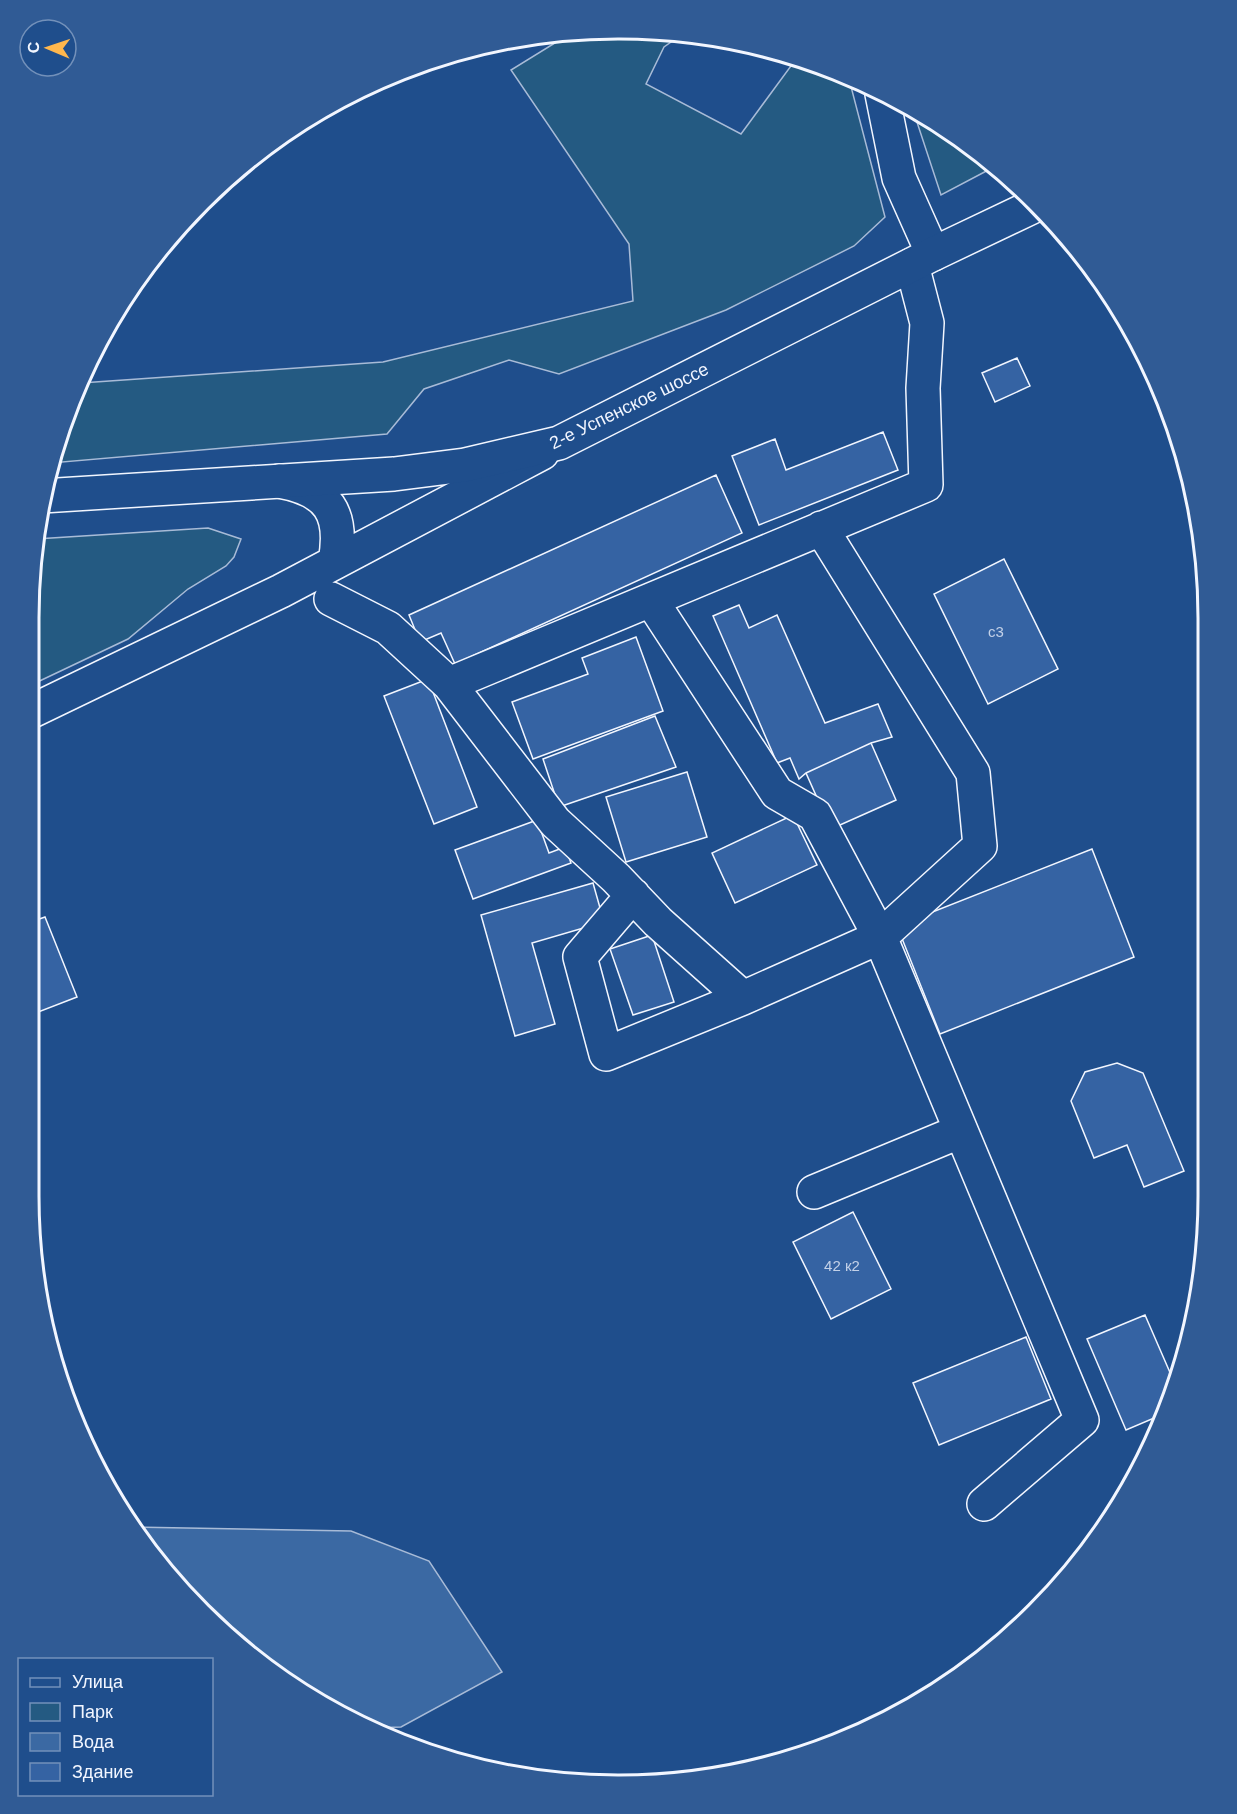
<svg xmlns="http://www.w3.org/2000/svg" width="1237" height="1814" font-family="Arial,sans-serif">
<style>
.green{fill:#245a82;stroke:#a8bbd7;stroke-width:1.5}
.water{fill:#3b69a3;stroke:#a8bbd7;stroke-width:1.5}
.building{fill:#3563a3;stroke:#f2f6ff;stroke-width:1.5}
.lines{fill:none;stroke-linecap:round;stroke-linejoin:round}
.minor-casing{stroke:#f2f6ff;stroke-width:36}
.major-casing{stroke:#f2f6ff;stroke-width:36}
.minor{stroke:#1f4e8c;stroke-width:33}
.major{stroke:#1f4e8c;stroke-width:33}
.labels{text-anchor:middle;stroke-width:4.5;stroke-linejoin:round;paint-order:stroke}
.number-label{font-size:15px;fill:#c3d1e8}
.street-label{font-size:18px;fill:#f2f6ff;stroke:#1f4e8c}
.rim{fill:none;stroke:#f2f6ff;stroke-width:3}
</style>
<rect width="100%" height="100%" fill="#1f4e8c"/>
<path class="green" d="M619,29L681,35L664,47L646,84L741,134L796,59L848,75L885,217L854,246L726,310L559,374L509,360L424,389L387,434L51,463L60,429L81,383L383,362L633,301L629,244L511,70L571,33Z
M913,110L947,128L994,167L941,195Z
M208,528L241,539L234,557L226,566L188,589L128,639L29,686V618L36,539Z"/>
<path class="water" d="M131,1527L351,1531L429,1561L502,1672L401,1727L370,1728L291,1686L230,1639Z"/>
<path class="building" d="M1017,358L1030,386L995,402L982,373Z
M883,432L898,470L759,525L732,456L775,439L786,470Z
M716,475L742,533L455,664L441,633L420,642L409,615Z
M1004,559L1058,669L988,704L934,594Z
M739,605L749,628L777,615L825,723L878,704L892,737L871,743L806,773L799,779L790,758L777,763L713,616Z
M636,637L663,711L533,759L512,702L588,674L582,658Z
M428,679L477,807L434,824L384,696Z
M655,716L676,767L559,807L543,759Z
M871,743L896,800L831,829L806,773Z
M687,772L707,837L626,862L606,797Z
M793,815L817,865L735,903L712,853Z
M537,820L549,853L565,847L571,863L473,899L455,850Z
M1092,849L1134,957L940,1034L897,926Z
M593,883L604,922L532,943L555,1024L515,1036L481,915Z
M45,917L77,997L28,1016V923Z
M652,935L674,1002L633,1015L610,949Z
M1117,1063L1143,1073L1184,1171L1144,1187L1127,1145L1094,1158L1071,1101L1085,1072Z
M853,1212L891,1289L831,1319L793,1242Z
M1145,1315L1175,1384L1166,1413L1126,1430L1087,1339Z
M1026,1337L1051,1399L939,1445L913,1383Z"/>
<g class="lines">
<defs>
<path id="minor" d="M882,94L899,178L933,254
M279,481C329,490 344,513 335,562
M821,528L973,773L980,846L880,937L1082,1420L984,1504
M331,599L388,628L449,684L555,822L616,878L658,922L743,998L606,1054L580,957L633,895
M651,600L777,793L815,815L880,937L743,998
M449,684L926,485L923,388L927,323L912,265
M28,713L281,591L542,453
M814,1192L961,1131"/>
<path id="major" d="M42,496L394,474L465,465L559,443L933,254L1038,204"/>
</defs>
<use href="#minor" class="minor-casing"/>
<use href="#major" class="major-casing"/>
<use href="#minor" class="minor"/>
<use href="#major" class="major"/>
</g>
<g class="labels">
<g class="number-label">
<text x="996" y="637">с3</text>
<text x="842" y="1271">42 к2</text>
</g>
<g class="street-label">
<text transform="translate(629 406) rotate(-26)" y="6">2-е Успенское шоссе</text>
</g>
</g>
<path d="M0 0H1237V1814H0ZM618 39H619A579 579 0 0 1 1198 618V1196A579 579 0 0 1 619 1775H618A579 579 0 0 1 39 1196V618A579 579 0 0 1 618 39Z" fill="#305b95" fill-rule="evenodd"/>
<path class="rim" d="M618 39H619A579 579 0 0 1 1198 618V1196A579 579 0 0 1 619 1775H618A579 579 0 0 1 39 1196V618A579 579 0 0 1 618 39Z"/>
<rect x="18" y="1658" width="195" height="138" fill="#1f4e8c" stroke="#7391ba" stroke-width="1.5"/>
<rect x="30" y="1678" width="30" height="9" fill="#1f4e8c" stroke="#7391ba" stroke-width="1.5"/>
<text x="72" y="1688" font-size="18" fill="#f2f6ff">Улица</text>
<rect x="30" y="1703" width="30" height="18" fill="#245a82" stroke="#7391ba" stroke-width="1.5"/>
<text x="72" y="1718" font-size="18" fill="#f2f6ff">Парк</text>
<rect x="30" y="1733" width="30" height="18" fill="#3b69a3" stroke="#7391ba" stroke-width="1.5"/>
<text x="72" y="1748" font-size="18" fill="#f2f6ff">Вода</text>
<rect x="30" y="1763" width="30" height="18" fill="#3563a3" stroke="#7391ba" stroke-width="1.5"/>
<text x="72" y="1778" font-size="18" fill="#f2f6ff">Здание</text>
<g transform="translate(48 48) rotate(272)"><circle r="28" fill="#1f4e8c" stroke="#7391ba" stroke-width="1.5"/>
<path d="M0-4.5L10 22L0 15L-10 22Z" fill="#ffb74d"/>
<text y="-9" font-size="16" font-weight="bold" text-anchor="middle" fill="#f2f6ff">С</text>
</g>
</svg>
